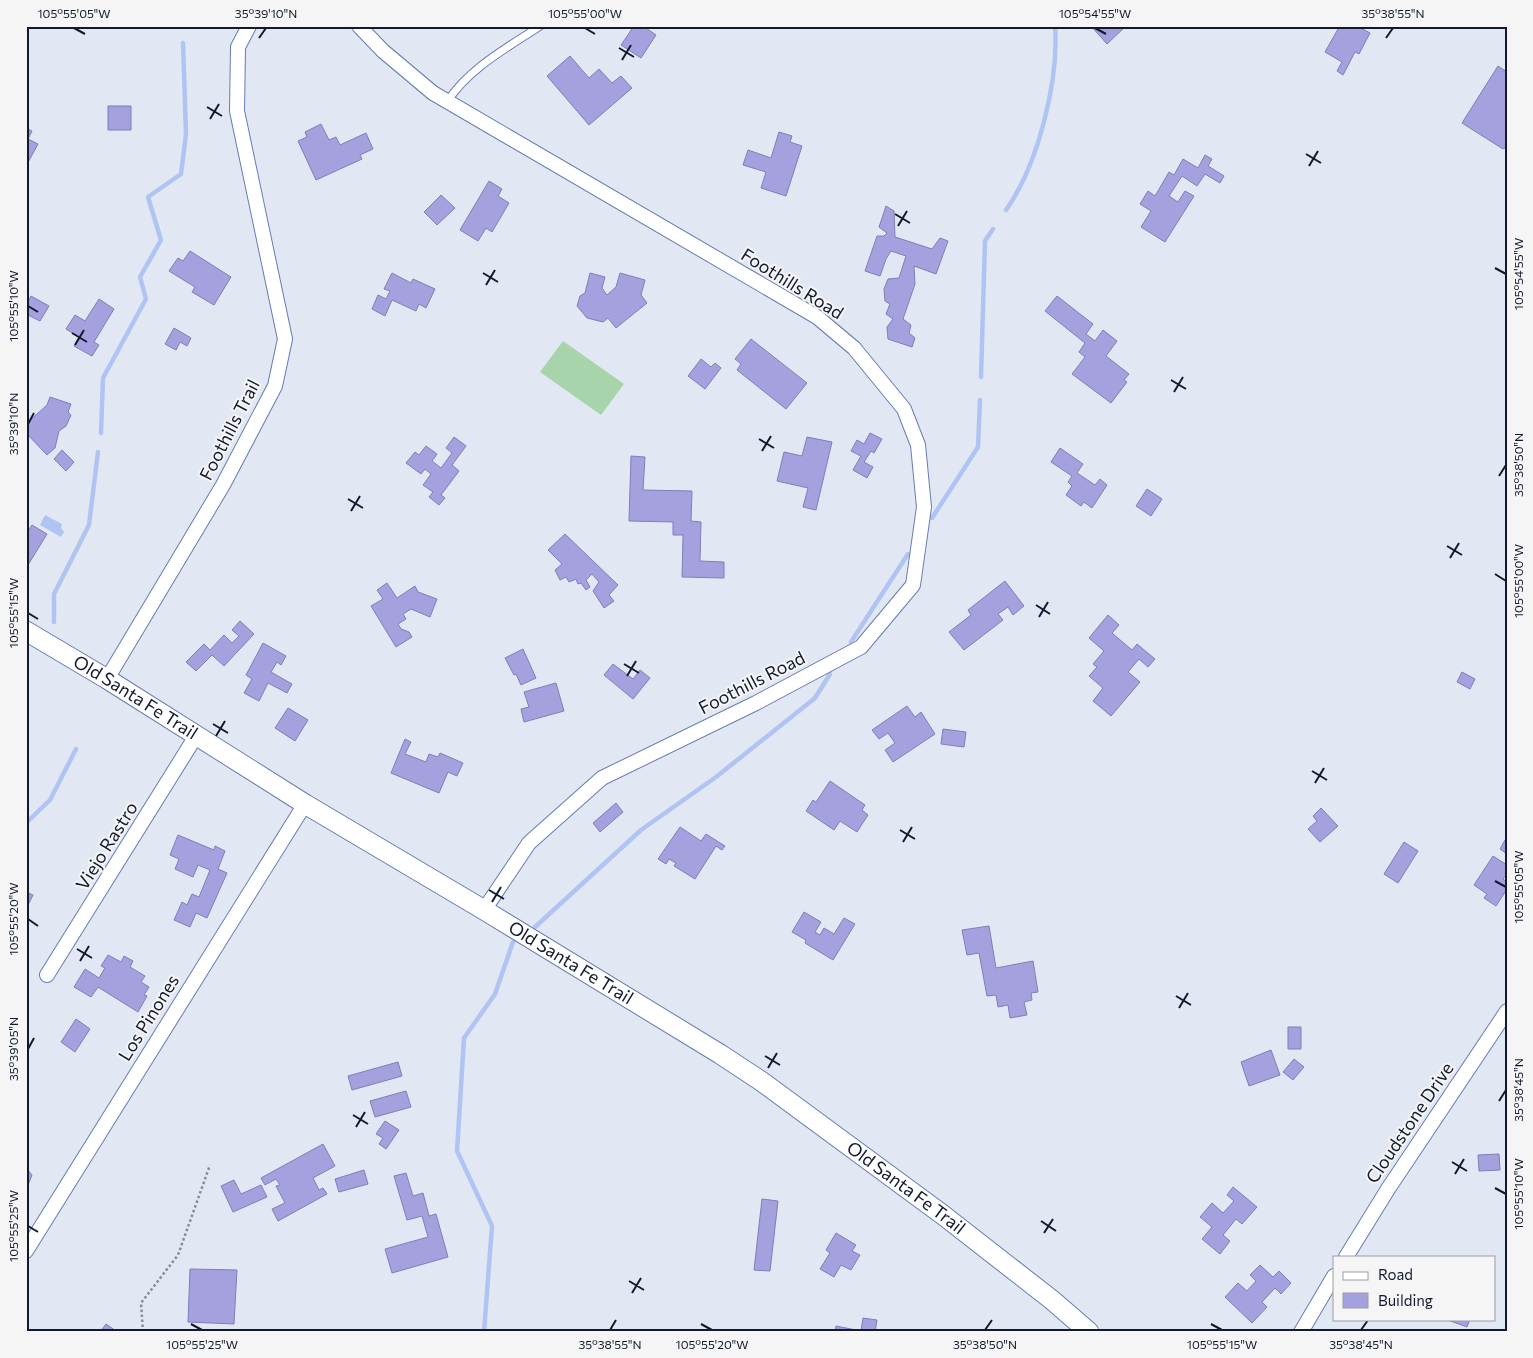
<svg xmlns="http://www.w3.org/2000/svg" width="1533" height="1358" font-family="Commissioner,sans-serif">
<style>
.green{fill:#a7d4aa}
.water{fill:#b0c4f4}
.lines{fill:none;stroke-linecap:round;stroke-linejoin:round}
.stream{stroke:#b0c4f4;stroke-width:4.5}
.building{fill:#a5a1df;stroke:#817db7}
.lane-casing{stroke:#667cb2;stroke-width:9}
.street-casing{stroke:#667cb2;stroke-width:16}
.secondary-casing{stroke:#667cb2;stroke-width:21}
.path{stroke:#848b9c;stroke-width:2.5;stroke-dasharray:2.5 2.5;stroke-linecap:butt}
.lane{stroke:#fff;stroke-width:7}
.street{stroke:#fff;stroke-width:14}
.secondary{stroke:#fff;stroke-width:19}
.ticks{fill:none;stroke:#121a30;stroke-width:2}
.labels{text-anchor:middle;stroke-width:4;stroke-linejoin:round;paint-order:stroke}
.street-label{font-size:18px;fill:#121a30;stroke:#f5f5f5}
.neatline{fill:none;stroke:#121a30;stroke-width:2}
.ticks-label{font-size:12px;text-anchor:middle;fill:#121a30}
</style>
<rect width="100%" height="100%" fill="#e2e7f4"/>
<path class="green" d="M563,341L624,384L601,415L540,372Z"/>
<path class="water" d="M45,515L62,524L61,528L64,532L61,537L40,525Z"/>
<g class="lines">
<path class="stream" d="M1006,210C1038,165 1059,81 1055,26
M981,377L985,241L993,229
M101,433L103,378L146,299L140,277L161,240L148,197L181,174L186,134L183,43
M932,518L978,447L980,400
M54,622V594L89,525L98,452
M851,642L908,554
M26,823L50,800L76,749
M535,927L641,830L716,777L815,698L830,674
M484,1332L492,1226L457,1151L464,1038L495,994L513,942"/>
</g>
<path class="building" d="M634,26H643L656,35L641,58L621,45Z
M1091,26H1126L1107,44Z
M1334,26H1357L1370,33L1359,54L1355,52L1343,75L1337,71L1342,62L1325,52L1338,29Z
M570,56L589,78L599,69L612,83L621,76L632,88L589,125L547,76Z
M1498,66L1507,72V149L1504,148L1503,149L1462,123Z
M108,106H131V130H108Z
M321,124L329,140L336,137L340,145L366,133L373,149L360,155L362,159L316,180L298,141L307,137L305,132Z
M26,128L32,131L28,139L38,144L26,166Z
M779,132L792,136L790,142L802,146L786,196L761,188L766,172L743,165L748,150L771,158Z
M1205,155L1212,159L1208,166L1224,176L1220,183L1205,174L1197,186L1182,176L1169,196L1178,202L1185,191L1194,196L1165,242L1141,227L1151,211L1140,204L1148,191L1155,196L1169,172L1174,175L1183,159L1198,168Z
M489,181L502,189L498,196L509,203L492,232L486,228L478,241L460,230Z
M441,195L455,208L437,225L424,212Z
M886,206L894,211L895,237L932,249L940,238L948,241L936,274L914,266L915,284L903,319L911,325L909,333L915,338L912,347L888,339L887,327L893,319L886,314L890,304L885,301L884,289L888,279L899,278L906,256L891,251L886,259L880,276L865,271L877,236H884L887,233L879,227Z
M190,251L231,277L214,305L192,292L195,287L169,271L178,258L183,261Z
M392,273L411,283L413,279L435,289L426,308L419,304L416,311L392,300L385,316L372,309L378,295L386,299L390,291L384,289Z
M590,273L605,277L602,288L607,295L616,287L620,273L645,280L641,295L647,303L616,328L608,318L603,322L587,318L577,306L580,296L585,293Z
M31,296L49,306L40,321L26,314V305Z
M1057,296L1093,324L1086,334L1095,341L1103,330L1117,341L1106,356L1129,374L1124,380L1127,382L1111,403L1072,374L1085,357L1079,352L1085,343L1045,311Z
M99,299L114,309L94,342L99,345L92,356L74,346L79,337L66,329L75,315L85,321Z
M174,328L191,338L187,346L180,342L176,350L165,344Z
M751,339L807,383L786,409L737,370L741,364L735,359Z
M701,359L711,367L715,363L721,368L705,389L688,376Z
M50,397L71,404L68,412L71,415L66,426L59,431L55,448L47,455L26,433V424L47,405Z
M870,433L882,439L874,453L871,451L864,462L873,467L867,478L853,470L861,456L851,451L857,440L864,444Z
M454,437L466,446L452,465L459,471L441,495L445,498L439,505L429,497L433,492L423,485L431,474L425,469L421,474L406,463L415,452L419,455L426,446L437,454L432,461L441,468L452,453L446,448Z
M807,437L832,442L816,510L803,507L808,488L777,481L784,452L802,456Z
M1060,448L1083,464L1077,473L1095,485L1100,479L1107,485L1092,508L1084,502L1081,506L1066,495L1072,486L1068,482L1072,476L1051,462Z
M62,450L74,462L66,471L54,459Z
M631,456L645,457L643,490L692,491L691,521L701,522L700,561L724,562V578L682,577L683,535H673V522L629,521Z
M1147,489L1162,499L1151,516L1136,506Z
M32,525L47,534L28,565L26,564V534Z
M565,534L618,585L609,595L614,601L604,608L593,591L599,582L592,574L586,580L590,587L586,590L581,583L578,584L576,579L569,582L566,577L560,580L555,570L562,564L548,550Z
M1005,581L1024,606L1013,615L1008,607L998,614L1003,620L964,650L949,632L971,615L968,610Z
M387,583L397,598L415,586L418,592L437,599L430,617L411,609L403,614L406,619L398,624L401,629L409,632L412,637L396,647L371,606L383,599L377,590Z
M1108,615L1119,625L1112,633L1132,650L1137,644L1155,659L1148,667L1139,659L1128,672L1140,682L1111,716L1093,701L1103,688L1089,676L1097,667L1093,664L1104,651L1089,638Z
M240,621L254,634L224,666L212,655L196,671L186,662L204,644L210,650L224,635L232,643L239,636L232,630Z
M263,643L286,656L281,665L277,662L271,672L292,684L287,693L268,683L259,701L244,693L252,679L246,675Z
M523,649L536,678L521,685L516,674L514,675L505,658Z
M613,664L633,679L640,670L650,678L633,699L604,675Z
M1462,672L1475,679L1470,689L1457,682Z
M556,683L564,711L524,722L521,709L529,707L524,692Z
M907,706L915,717L921,712L935,734L893,762L885,750L895,743L888,733L879,739L872,730Z
M288,708L308,720L295,741L275,728Z
M943,729L966,732L964,747L941,744Z
M405,739L411,742L405,754L426,762L429,754L438,757L440,753L463,763L457,776L448,772L439,793L391,773Z
M830,781L865,805L862,810L868,815L857,832L840,821L834,830L806,811L813,800L816,802Z
M616,803L623,812L600,832L593,823Z
M1321,808L1338,826L1320,842L1308,829L1317,821L1313,816Z
M680,827L701,841L706,834L725,846L722,850L716,846L695,879L674,866L676,863L669,859L666,864L658,859Z
M178,835L214,850L215,846L225,851L218,869L227,873L207,918L196,913L190,927L174,920L182,902L187,905L192,894L199,897L210,870L198,865L193,877L175,869L179,859L170,855Z
M1505,840L1507,841V854L1500,849Z
M1404,842L1418,851L1398,883L1384,874Z
M1493,856L1507,865V874L1503,879L1507,882V889L1496,906L1484,898L1487,894L1474,885Z
M26,892L33,895L26,909Z
M804,912L821,922L815,932L820,935L824,928L834,934L844,918L855,924L833,960L805,943L806,940L792,932Z
M989,926L996,968L1033,961L1038,992L1031,993L1032,1000L1024,1002L1027,1015L1010,1018L1008,1005L998,1007L996,995L987,996L979,953L967,955L962,930Z
M108,955L121,962L124,956L133,961L130,967L145,976L141,982L149,987L144,995L147,996L138,1012L98,987L91,997L74,987L85,969L99,978L105,968L101,966Z
M76,1019L90,1029L75,1052L61,1042Z
M1288,1027H1301V1049H1288Z
M1271,1050L1280,1075L1249,1086L1241,1062Z
M1294,1059L1304,1067L1293,1080L1283,1072Z
M398,1062L402,1076L352,1090L348,1076Z
M406,1091L411,1107L375,1117L370,1101Z
M385,1121L399,1130L386,1149L379,1144L383,1138L376,1134Z
M323,1144L335,1166L313,1178L319,1190L323,1188L327,1194L278,1221L272,1209L285,1203L276,1186L280,1185L276,1179L265,1185L261,1178Z
M1499,1154L1500,1170L1479,1171L1478,1155Z
M26,1168L32,1175L26,1190Z
M364,1170L368,1184L339,1192L335,1179Z
M406,1173L413,1196L423,1193L429,1216L436,1214L448,1257L392,1273L385,1249L428,1237L422,1216L407,1220L394,1176Z
M234,1180L241,1194L261,1185L267,1197L233,1212L221,1186Z
M1233,1187L1257,1207L1242,1224L1236,1219L1223,1235L1230,1241L1220,1254L1202,1239L1212,1227L1200,1217L1212,1203L1223,1213L1234,1201L1227,1195Z
M762,1199L778,1201L770,1271L754,1270Z
M836,1233L856,1245L852,1251L860,1255L851,1270L841,1265L834,1277L820,1269L830,1253L826,1250Z
M1260,1265L1273,1277L1279,1271L1291,1283L1281,1294L1275,1288L1262,1302L1267,1307L1252,1323L1225,1297L1238,1283L1247,1291L1256,1281L1250,1275Z
M190,1269L237,1270L234,1324L188,1322Z
M863,1318L877,1320L875,1332H835L836,1326L861,1331Z
M1445,1319H1470L1467,1327Z
M106,1324L116,1331L115,1332H100Z"/>
<g class="lines">
<defs>
<path id="lane" d="M447,102C469,68 507,48 540,26"/>
<path id="street" d="M359,26L383,51L433,93L817,317L854,348L904,409L918,445L924,507L913,585L861,647L756,703L602,778L529,843L484,910
M107,679L223,485L275,386L285,339L237,111L238,47L249,26
M47,975L196,736
M26,1251L305,804
M1346,1257L1388,1189L1507,1011
M1301,1332L1334,1276"/>
<g id="secondary">
<path id="s1" d="M26,631L107,679L305,804L484,910L720,1054L761,1081L943,1215L1052,1300L1089,1332"/>
</g>
</defs>
<use href="#lane" class="lane-casing"/>
<use href="#street" class="street-casing"/>
<use href="#secondary" class="secondary-casing"/>
<path class="path" d="M143,1332L141,1303L178,1255L210,1165"/>
<use href="#lane" class="lane"/>
<use href="#street" class="street"/>
<use href="#secondary" class="secondary"/>
</g>
<path class="ticks" d="M74,28L85,34M585,28L595,34M1095,28L1106,34M259,38L266,28M1386,38L1393,28M619,48L634,57M622,60L631,45M207,107L222,116M210,119L219,104M1306,154L1321,163M1309,166L1318,151M895,214L910,223M898,226L907,211M1495,268L1506,274M483,273L498,282M486,285L495,270M28,306L38,312M72,333L87,342M75,345L84,330M1171,380L1186,389M1174,392L1183,377M28,424L34,413M759,439L774,448M762,451L771,436M1499,476L1506,465M348,499L363,508M351,511L360,496M1447,546L1462,555M1450,558L1459,543M1495,574L1506,581M1036,605L1050,614M28,613L38,619M1039,617L1048,602M624,664L639,673M627,676L636,661M213,724L228,733M216,736L225,721M1312,771L1327,780M1315,783L1324,768M900,830L915,839M903,842L912,827M1495,881L1506,887M489,890L504,899M492,902L501,887M28,919L38,926M77,949L92,958M80,961L89,946M1176,996L1191,1005M1179,1008L1188,993M28,1049L34,1038M765,1056L780,1065M768,1068L777,1053M1499,1101L1506,1090M353,1115L368,1124M356,1127L365,1112M1452,1162L1467,1171M1455,1174L1464,1159M1495,1188L1506,1194M1041,1221L1056,1231M28,1226L38,1232M1044,1233L1053,1219M629,1281L644,1290M632,1293L641,1278M191,1324L202,1330M701,1324L712,1330M1211,1324L1222,1330M610,1330L616,1320M985,1330L992,1320M1361,1330L1368,1320"/>
<g class="labels">
<g class="street-label">
<text transform="translate(792 284) rotate(32)" y="6">Foothills Road</text>
<text transform="translate(230 430) rotate(-63)" y="6">Foothills Trail</text>
<text transform="translate(752 683) rotate(-27)" y="6">Foothills Road</text>
<text dy="6" stroke="none"><textPath href="#s1" startOffset="128">Old Santa Fe Trail</textPath></text>
<text transform="translate(107 846) rotate(-58)" y="6">Viejo Rastro</text>
<text dy="6" stroke="none"><textPath href="#s1" startOffset="638">Old Santa Fe Trail</textPath></text>
<text transform="translate(149 1018) rotate(-58)" y="6">Los Pinones</text>
<text transform="translate(1410 1123) rotate(-56)" y="6">Cloudstone Drive</text>
<text dy="6" stroke="none"><textPath href="#s1" startOffset="1042">Old Santa Fe Trail</textPath></text>
</g>
</g>
<rect width="1533" height="1358" fill="none" stroke="#f5f5f5" stroke-width="55"/>
<rect x="1333" y="1256" width="162" height="65" fill="#f5f5f5" stroke="#9a9da6"/>
<rect x="1343" y="1272" width="25" height="8" fill="#ffffff" stroke="#9a9da6"/>
<text x="1378" y="1280" font-size="15" fill="#121a30">Road</text>
<rect x="1343" y="1293" width="25" height="15" fill="#a5a1df" stroke="#9a9da6"/>
<text x="1378" y="1306" font-size="15" fill="#121a30">Building</text>
<rect x="28" y="28" width="1478" height="1302" class="neatline"/>
<g class="ticks-label">
<text x="74" y="18">105°55'05"W</text>
<text x="266" y="18">35°39'10"N</text>
<text x="585" y="18">105°55'00"W</text>
<text x="1095" y="18">105°54'55"W</text>
<text x="1393" y="18">35°38'55"N</text>
<text transform="translate(1519 274) rotate(-90)" y="4">105°54'55"W</text>
<text transform="translate(14 306) rotate(-90)" y="4">105°55'10"W</text>
<text transform="translate(14 424) rotate(-90)" y="4">35°39'10"N</text>
<text transform="translate(1519 465) rotate(-90)" y="4">35°38'50"N</text>
<text transform="translate(1519 581) rotate(-90)" y="4">105°55'00"W</text>
<text transform="translate(14 613) rotate(-90)" y="4">105°55'15"W</text>
<text transform="translate(1519 887) rotate(-90)" y="4">105°55'05"W</text>
<text transform="translate(14 919) rotate(-90)" y="4">105°55'20"W</text>
<text transform="translate(14 1049) rotate(-90)" y="4">35°39'05"N</text>
<text transform="translate(1519 1090) rotate(-90)" y="4">35°38'45"N</text>
<text transform="translate(1519 1194) rotate(-90)" y="4">105°55'10"W</text>
<text transform="translate(14 1226) rotate(-90)" y="4">105°55'25"W</text>
<text x="202" y="1349">105°55'25"W</text>
<text x="610" y="1349">35°38'55"N</text>
<text x="712" y="1349">105°55'20"W</text>
<text x="985" y="1349">35°38'50"N</text>
<text x="1222" y="1349">105°55'15"W</text>
<text x="1361" y="1349">35°38'45"N</text>
</g>
</svg>
